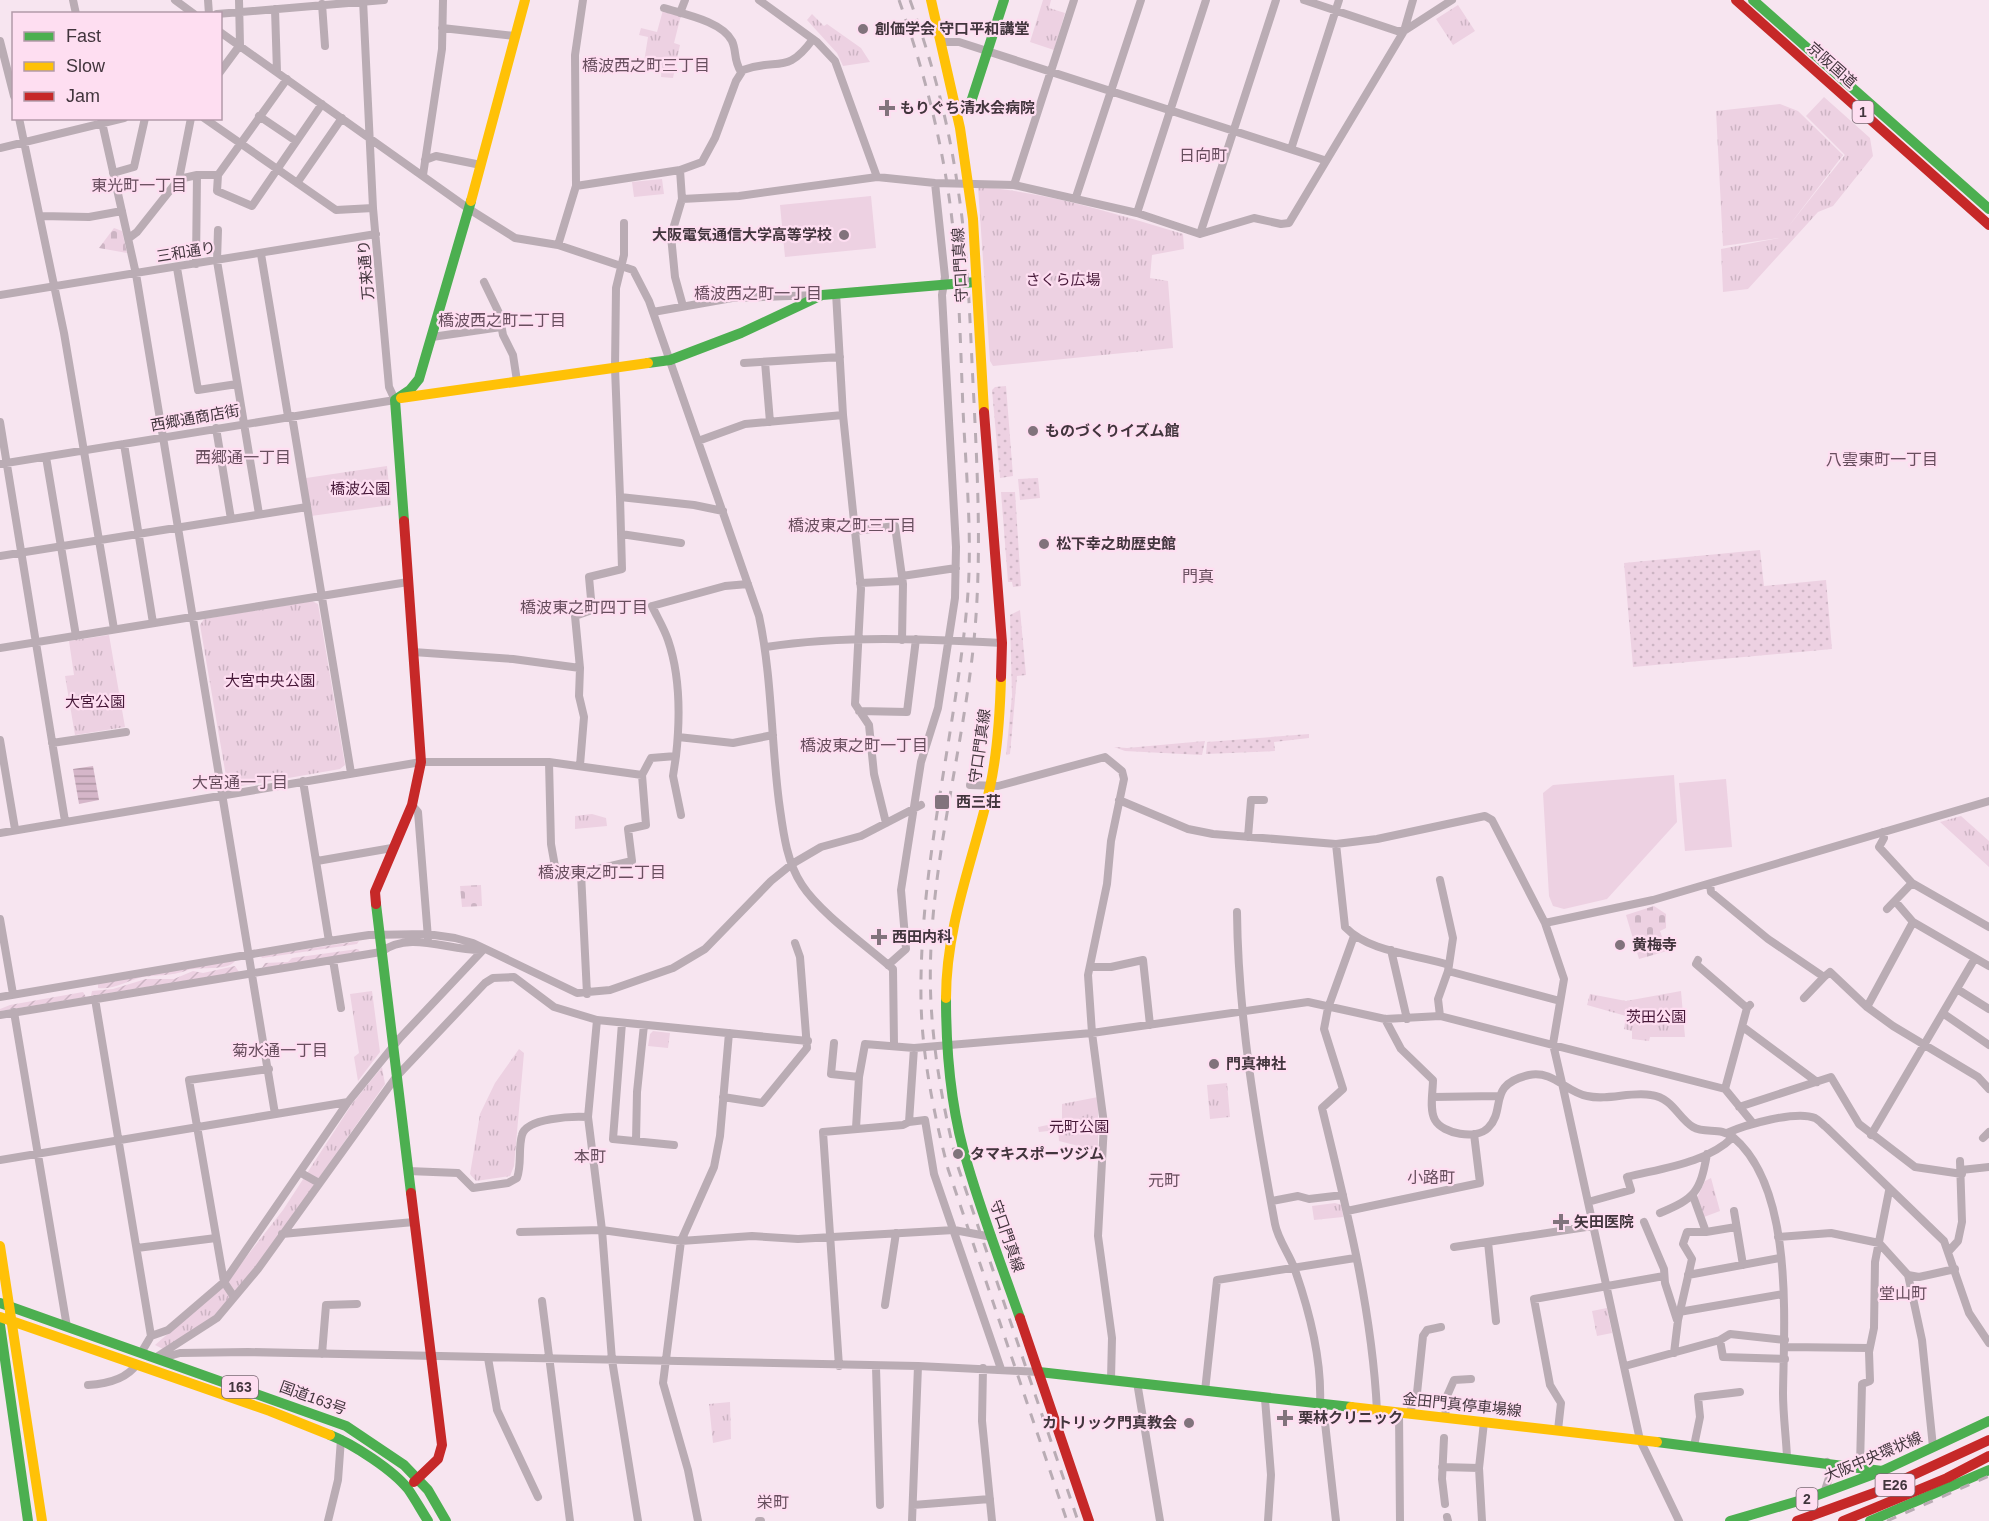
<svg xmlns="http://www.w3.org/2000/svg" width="1989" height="1521" font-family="Arial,'Noto Sans JP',sans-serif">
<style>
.grass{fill:url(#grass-dots)}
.cemetery{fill:url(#cemetery-stones)}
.park{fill:url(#park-tufts)}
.garden{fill:url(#garden-furrows)}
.pitch{fill:#edd1e2}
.water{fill:url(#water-rules)}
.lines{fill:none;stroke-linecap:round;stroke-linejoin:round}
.street{stroke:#baacb4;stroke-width:8}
.fast{stroke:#4caf50;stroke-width:10}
.slow{stroke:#ffc107;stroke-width:10}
.jam{stroke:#c62828;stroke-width:10}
.rail{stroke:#b9acb4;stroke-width:3;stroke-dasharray:10 10;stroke-linecap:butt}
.poi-dot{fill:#81737c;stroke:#fedef1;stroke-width:2}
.labels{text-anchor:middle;stroke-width:4.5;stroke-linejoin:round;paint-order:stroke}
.shield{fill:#fedef1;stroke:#7a6873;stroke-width:1.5}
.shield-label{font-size:14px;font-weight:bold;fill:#42353d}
.poi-label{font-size:15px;font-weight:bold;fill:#42353d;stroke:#fedef1;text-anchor:start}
.street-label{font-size:15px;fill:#42353d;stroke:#fedef1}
.park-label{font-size:15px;fill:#461838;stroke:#fedef1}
.neighbourhood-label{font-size:16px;fill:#684e5e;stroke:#fedef1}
</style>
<defs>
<pattern id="grass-dots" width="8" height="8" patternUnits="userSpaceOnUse" patternTransform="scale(1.5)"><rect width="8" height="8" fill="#edd1e2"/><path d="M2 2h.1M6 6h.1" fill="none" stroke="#ccb4c3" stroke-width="1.8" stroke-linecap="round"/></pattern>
<pattern id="cemetery-stones" width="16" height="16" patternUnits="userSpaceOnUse" patternTransform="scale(1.5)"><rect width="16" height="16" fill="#edd1e2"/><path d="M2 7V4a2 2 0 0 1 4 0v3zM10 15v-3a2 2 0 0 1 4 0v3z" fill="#ccb4c3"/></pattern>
<pattern id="park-tufts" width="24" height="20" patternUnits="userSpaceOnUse" patternTransform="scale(1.5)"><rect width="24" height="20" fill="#edd1e2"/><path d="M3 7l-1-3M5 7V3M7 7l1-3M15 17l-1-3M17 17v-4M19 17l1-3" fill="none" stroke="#ccb4c3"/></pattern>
<pattern id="garden-furrows" width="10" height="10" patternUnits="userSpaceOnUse" patternTransform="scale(1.5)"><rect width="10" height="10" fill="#edd1e2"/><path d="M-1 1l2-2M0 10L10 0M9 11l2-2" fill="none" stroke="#ccb4c3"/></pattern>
<pattern id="water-rules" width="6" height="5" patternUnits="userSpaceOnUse" patternTransform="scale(1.5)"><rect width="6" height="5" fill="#d5b6c9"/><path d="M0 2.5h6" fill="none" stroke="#ae95a4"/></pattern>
</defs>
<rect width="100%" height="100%" fill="#f7e5f0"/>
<path class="grass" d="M1006,386L1013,476L1000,478L992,390L995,387Z
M1038,478L1040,498L1020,500L1018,479Z
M1001,492H1015L1021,586L1013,587L1012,582H1008Z
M1760,550L1764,586L1826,580L1832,649L1633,667L1624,563Z
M1020,610L1026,675L1017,676L1010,754L1006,755L1012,696L1010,615Z
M1309,734V738L1274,742L1275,751L1206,754L1207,742Z
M1205,741L1202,755L1125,751L1114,747L1127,748Z"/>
<path class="cemetery" d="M114,228L122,231L127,253L99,248Z
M481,885L482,906L462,907L460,886Z
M1654,906L1666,914V928L1660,931L1667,951L1639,959L1626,915Z"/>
<path class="park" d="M1043,0H1051L1049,8L1065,13L1054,50L1030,42Z
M1458,5L1475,31L1453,45L1436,19Z
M663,10L681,15L674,43L680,45L673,78L661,77L662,65L644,62L648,37L639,35L641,28L657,32Z
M812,14L824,26L827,24L861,48L870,62L843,66L837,53L807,20Z
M1824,97L1870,138L1873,156L1833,206L1818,212L1748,289L1723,292L1721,249L1779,238L1723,246L1716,111L1780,104L1798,111L1843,155L1788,227L1845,155L1806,116Z
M662,179L664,194L634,197L632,182Z
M978,187C1049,192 1115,214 1183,234L1184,249L1152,255L1150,278L1168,281L1173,348L993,366L990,361Z
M387,466L391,505L311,516L306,478Z
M312,601L318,604L345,765L340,769L236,787L227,782L200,625L204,619Z
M109,635L125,727L75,735L65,676L74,675L69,641Z
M592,814L606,818L607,826L575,829V816Z
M1961,816L1989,841V867L1940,822Z
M372,991L380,1052L358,1081L354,1057L359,1053L350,994Z
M1681,991L1685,1037H1650L1649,1041L1632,1039V1031L1624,1029L1626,1016L1587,1005L1590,994L1626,1001Z
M653,1031L670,1033L668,1048L648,1046L650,1034Z
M519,1049L524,1053L514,1166L510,1176L476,1181L470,1174L480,1114L495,1083Z
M382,1067L385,1084L257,1266L215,1316L163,1349L155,1345L225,1284L283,1210L352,1104Z
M1227,1083L1230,1117L1210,1119L1207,1085Z
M1098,1097V1151L1059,1141L1058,1130L1039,1132L1038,1127L1062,1122V1104Z
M1711,1178L1720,1211L1704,1217L1697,1198L1705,1181Z
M1335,1203L1342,1205L1343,1217L1314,1220L1312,1206Z
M1607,1308L1612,1333L1597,1336L1592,1311Z
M730,1402L731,1439L713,1443L709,1404Z"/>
<path class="garden" d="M359,941L357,944L262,958L261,956Z
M358,949L361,953L262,968L265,963L288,962L292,958Z
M236,959C231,972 201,966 188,970C168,977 161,974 143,977C128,980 114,990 98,988V983Z
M235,966L239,972L91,996L92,991L113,989L146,979H174L193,971L203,973Z
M83,992L86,997L0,1011V1009L10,1005Z"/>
<path class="pitch" d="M871,196L876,248L785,257L780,205Z
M1674,775L1677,822L1607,899L1564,909L1553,906L1549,896L1543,793L1553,785Z
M1726,779L1732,847L1685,851L1679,783Z"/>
<path class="water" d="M93,766L99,800L79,804L73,769Z"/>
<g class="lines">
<path class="street" d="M73,0L76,14
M175,0L194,14
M208,0L209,14
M759,0L817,42L835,61L877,177L935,183L1014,185L1137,213L1200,234L1254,218L1281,224L1289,223L1404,31L1413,0
M1304,0L1397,31H1404L1452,0
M322,4L325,46
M664,8C683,14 722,21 732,41C737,52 733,59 741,72
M275,9L277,72
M680,13L685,0
M217,14L384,0
M442,28L515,36
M220,32L469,209L515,238L558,245L633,270L649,301L759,616C772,677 771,740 779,802C783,830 786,861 802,885C820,913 867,946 893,969L894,1044
M0,41L14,96
M942,42H959L1324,160
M220,72L240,45L239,0
M259,116L296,141
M19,118L64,333L114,629
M101,118L136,274L275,1114
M204,118L336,210L373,208
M0,148L124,118
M1291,149L1339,0
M425,160L436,156L481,165
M680,170L682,199L671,236L675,277L683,306
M113,173L134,167L145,118
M218,175L217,191L252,206L322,104
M423,175L442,49L443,0
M179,179L191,118
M297,183L342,118
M1014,185L1074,0
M576,186L680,170L702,162L715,138L736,81L743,70C779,57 786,76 813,39
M1076,197L1141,0
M682,199L739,196L877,177
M1137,213L1206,0
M41,216L89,217L122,211
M624,223V255L616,288L615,368L620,497L694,505L723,511
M218,230L217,261L259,514
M1200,234L1276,0
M129,238L137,232L179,179L197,175H218L287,79
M558,245L576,186L575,55L583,0
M261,254L288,416
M196,264L197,175
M177,268L198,390L237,384
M484,282L499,313L503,335L513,355L517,381
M836,293L843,415L861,589L855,704L869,725L874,774L886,823
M0,295L376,234
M653,312L732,298L818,295
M432,337L501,327
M765,362L770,422
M744,363L840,357
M292,416L351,773
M0,422L65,821
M216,428L231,519
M698,441L745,424L843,415
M124,444L153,623
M46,457L76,636
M0,464L395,400L389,387L373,208L363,0
M855,531L895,526L903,584L902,640
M621,534L681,543
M0,556L307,507
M902,576L956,568
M860,583L902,581
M766,647C844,635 923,639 1002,643
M0,648L408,582
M413,652L513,659L580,668
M859,711L907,712L916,639
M678,737L733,743L773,735
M0,740L15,829
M52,743L126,732
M676,756L673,776L681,815
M549,762L551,844L556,872L581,873L632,861L628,829L646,825L642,775
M580,765L584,717L579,696L580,668L575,616L592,610L589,577L622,569L620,497
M303,781L329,941
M970,785L998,786L1105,757L1122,771L1124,779L1111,841L1107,884L1088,975L1092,1033L1104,1124L1098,1236L1112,1338L1111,1379
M1119,800L1188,829L1213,834L1336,844L1377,839L1485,816L1492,820L1545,923L1564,979L1553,1044L1562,1083L1640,1440L1679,1521
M412,805L418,812L428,938
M1883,832L1884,838L1879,847L1912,883L1989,927
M0,833L421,762H549L642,775L651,758L676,756C680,720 680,675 668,640C664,628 657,617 652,606L725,586L748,584
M1248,837L1251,800H1264
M1336,844L1345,927C1370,953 1416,954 1449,965L1448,971L1560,1001
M317,861L392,848
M581,873L587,994
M1440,880L1453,938L1449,965
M1710,884L1711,892L1768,939L1824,977L1830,972L1867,1007L1893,1026L1978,1077L1989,1089
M1895,901L1913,922L1975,958
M1887,909L1912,883
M1237,912C1238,1016 1256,1122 1275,1224C1278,1240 1290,1255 1295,1270C1310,1313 1322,1360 1320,1404
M0,919L13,994
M1545,923L1653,900L1989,801
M1354,936L1328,1008L1324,1029L1343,1089L1322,1108C1346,1207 1372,1308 1377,1411
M1391,950L1407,1019
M333,960L341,1008
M1698,960L1696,964L1747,1008
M888,965L906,949L901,890L921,762L938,708L955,598L956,547L942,295L945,277L935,183
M1090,967H1111L1143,960L1150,1025
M1957,989L1989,1009
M0,997L329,941L369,935L427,934L455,938L473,943L577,993L610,990L673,968L705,949L771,881L792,864L821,847L861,836L921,805
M1804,998L1824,977
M95,999L151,1336
M1867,1007L1913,922
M14,1012L67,1327
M1944,1014L1989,1045
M0,1015L381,952C409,930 449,951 481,950
M1440,1016L1438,999L1448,971
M1385,1019L1401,1049L1433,1080C1433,1091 1429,1110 1435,1120C1443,1134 1476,1140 1488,1128C1507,1109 1486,1085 1529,1075C1553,1070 1566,1092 1587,1096C1608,1101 1631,1091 1651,1095C1673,1098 1678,1118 1693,1127C1705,1134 1721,1127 1733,1137C1794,1188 1784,1321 1783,1393C1783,1414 1786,1436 1787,1457
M597,1020L588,1117L602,1230L612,1360L638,1521
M622,1023L613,1139L674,1145
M1743,1027L1817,1082
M834,1043L831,1074L859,1077
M914,1048L909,1122L925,1120L934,1174L1001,1369
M1725,1089L1747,1008L1750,1005
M723,1097L762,1103L807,1048L800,957L795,943
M1433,1097L1498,1096
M1739,1107L1831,1077L1859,1124L1915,1167L1962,1174
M856,1128L859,1077L865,1044L914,1048L1092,1033L1308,1002L1385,1019L1440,1016L1725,1089L1752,1122
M1727,1133C1745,1125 1796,1110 1815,1118C1819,1120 1823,1125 1826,1127L1944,1241L1969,1313L1989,1343
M1871,1135L1975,958L1989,966
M1983,1138L1989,1132
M636,1141L637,1092L644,1025
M0,1160L348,1102
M1961,1170L1989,1167
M408,1171L458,1173L473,1188L508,1183L517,1178C522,1164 518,1149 522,1135C526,1118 573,1116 588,1117
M301,1173L319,1183
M1272,1201L1298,1196L1309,1199L1343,1195
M1588,1202L1631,1190L1627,1177C1663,1168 1707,1163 1733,1137
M1347,1211L1480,1183L1474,1134
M1734,1211L1743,1265
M1660,1213C1695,1198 1700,1193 1707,1154
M1644,1222L1664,1269L1665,1283L1677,1320
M520,1232L602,1230L681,1241L752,1236L798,1239L954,1230L992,1237
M1706,1232L1736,1227
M282,1234L414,1222
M1778,1237L1831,1233L1879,1243L1908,1275L1919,1277L1955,1269
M1488,1242L1496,1321
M1454,1247L1593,1226
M137,1248L216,1238
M1948,1252L1958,1241L1962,1222L1960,1161
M1688,1275L1780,1258
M1908,1275L1922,1340L1933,1447
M234,1297L224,1282L189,1080L269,1069
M542,1301L570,1521
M885,1305L896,1233
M1679,1312L1783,1294
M1720,1340L1730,1334L1785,1340
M1785,1347L1869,1348
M141,1353L151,1336L168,1330L224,1282L348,1102L400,1038L483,950
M1674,1353L1678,1320L1692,1259L1683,1244L1687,1232H1706L1693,1196
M322,1354L326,1305L357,1304
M158,1356L217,1318L258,1269L396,1077L485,983L493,978L514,977L554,1007L597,1020L808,1041
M488,1358L497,1410L538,1497
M159,1359L180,1353L248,1352L918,1366L1039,1372
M839,1366L823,1132L903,1125L909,1122
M1625,1366L1720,1340L1723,1357L1785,1359
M876,1367L880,1505
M983,1368L982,1421L992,1521
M1137,1382L1160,1521
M88,1385C105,1384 126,1380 137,1364
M1205,1391L1217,1280L1355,1258
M1265,1399L1271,1475L1268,1521
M1323,1405L1336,1521
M1399,1413L1400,1521
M1409,1414L1417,1393L1423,1336L1427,1330L1441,1327
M1445,1418L1447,1396L1454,1380L1471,1379
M1558,1430L1561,1403L1550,1385L1534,1299L1664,1276
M1444,1438L1442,1479L1445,1504
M1694,1446L1700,1417L1698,1397L1740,1392
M1860,1466L1862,1384L1870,1381L1869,1352L1874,1328L1875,1262L1889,1191
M1442,1467L1479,1468
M1824,1493L1831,1472L1827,1462
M913,1505L990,1499
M1447,1517L1448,1521
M328,1521L338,1480L341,1439
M698,1521L688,1470L663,1383L681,1241L714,1167L720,1136L729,1033
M759,1521H761
M912,1521L918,1366
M1482,1521L1479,1468L1484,1422"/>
<path class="fast" d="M1753,0L1989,209
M957,114L970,105L1004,0
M648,363L670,360L741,333L822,295L976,282
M404,521L395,400L410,390L419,379L471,201
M376,904L411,1193
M946,998C946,1054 951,1112 968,1166C983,1217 1002,1267 1020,1318
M0,1303L346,1426L404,1465L428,1490L446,1521
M0,1325L28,1521
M1039,1372L1351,1407
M330,1435C353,1444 393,1470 408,1489C415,1499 421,1510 428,1521
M1657,1442L1882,1471
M1730,1521L1812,1497L1882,1471L1989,1421
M1870,1521L1989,1470"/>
<path class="slow" d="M931,0L960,128L973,219L984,412
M471,201L525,0
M401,398L648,363
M946,998C946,924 974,858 990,787C998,750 1000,714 1001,677
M0,1246L42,1521
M0,1317L270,1411L330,1435
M1351,1407L1657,1442"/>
<path class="jam" d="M1736,0L1989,225
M984,412L1002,643L1001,677
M376,904L375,892L412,805L421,762L404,521
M411,1193L442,1445L438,1459L414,1482
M1020,1318L1089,1521
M1797,1521L1874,1493L1989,1440
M1843,1521L1947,1478L1989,1456"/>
<path class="rail" d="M899,0C921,62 938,125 948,190C959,262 960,336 963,409C966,474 973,540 967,605C955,737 919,867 921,1000C922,1057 934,1114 948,1169L1067,1521
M910,0C932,61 949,124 958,189C969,259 970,331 974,402C978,485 982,567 973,650C960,767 925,885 931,1003C934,1058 944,1113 958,1167L1078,1521
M1887,1521L1989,1476"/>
</g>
<g class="poi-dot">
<circle cx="863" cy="29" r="6"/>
<path d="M884 99h6v6h6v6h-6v6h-6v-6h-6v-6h6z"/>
<circle cx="844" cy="235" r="6"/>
<circle cx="1033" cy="431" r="6"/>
<circle cx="1044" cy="544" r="6"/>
<rect x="934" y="794" width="16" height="16" rx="3"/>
<path d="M876 928h6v6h6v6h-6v6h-6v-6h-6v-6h6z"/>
<circle cx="1620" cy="945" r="6"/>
<circle cx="1214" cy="1064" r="6"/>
<circle cx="958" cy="1154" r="6"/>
<path d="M1558 1213h6v6h6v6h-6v6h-6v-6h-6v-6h6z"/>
<path d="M1282 1409h6v6h6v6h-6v6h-6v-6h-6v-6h6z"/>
<circle cx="1189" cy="1423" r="6"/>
</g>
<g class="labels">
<g class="shield">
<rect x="1852.5" y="101" width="21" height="22" rx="4.5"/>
<rect x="222" y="1376" width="36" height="22" rx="4.5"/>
<rect x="1875.5" y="1474" width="39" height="22" rx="4.5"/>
<rect x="1796.5" y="1488" width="21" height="22" rx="4.5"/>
</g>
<g class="shield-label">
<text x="1863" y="117">1</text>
<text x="240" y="1392">163</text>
<text x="1895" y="1490">E26</text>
<text x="1807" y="1504">2</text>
</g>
<g class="poi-label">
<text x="875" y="34">創価学会 守口平和講堂</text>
<text x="900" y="113">もりぐち清水会病院</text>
<text x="832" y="240" text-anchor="end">大阪電気通信大学高等学校</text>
<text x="1045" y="436">ものづくりイズム館</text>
<text x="1056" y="549">松下幸之助歴史館</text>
<text x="956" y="807">西三荘</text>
<text x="892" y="942">西田内科</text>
<text x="1632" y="950">黄梅寺</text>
<text x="1226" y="1069">門真神社</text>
<text x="970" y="1159">タマキスポーツジム</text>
<text x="1574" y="1227">矢田医院</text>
<text x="1298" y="1423">栗林クリニック</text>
<text x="1177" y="1428" text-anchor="end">カトリック門真教会</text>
</g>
<g class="street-label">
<text transform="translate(1832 65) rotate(42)" y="5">京阪国道</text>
<text transform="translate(186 252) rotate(-9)" y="5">三和通り</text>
<text transform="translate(960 265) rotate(-93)" y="5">守口門真線</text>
<text transform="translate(366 270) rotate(-95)" y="5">万来通り</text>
<text transform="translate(195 418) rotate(-10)" y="5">西郷通商店街</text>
<text transform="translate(980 746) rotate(-82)" y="5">守口門真線</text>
<text transform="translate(1007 1236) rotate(71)" y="5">守口門真線</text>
<text transform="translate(313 1398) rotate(20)" y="5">国道163号</text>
<text transform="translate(1462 1405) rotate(6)" y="5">金田門真停車場線</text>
<text transform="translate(1873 1457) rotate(-23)" y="5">大阪中央環状線</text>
</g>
<g class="park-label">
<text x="1063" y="285">さくら広場</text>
<text x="360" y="494">橋波公園</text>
<text x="270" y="686">大宮中央公園</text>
<text x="95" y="707">大宮公園</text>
<text x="1656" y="1022">茨田公園</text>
<text x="1079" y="1132">元町公園</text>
</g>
<g class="neighbourhood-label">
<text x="646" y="71">橋波西之町三丁目</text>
<text x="1203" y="161">日向町</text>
<text x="139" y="191">東光町一丁目</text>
<text x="758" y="299">橋波西之町一丁目</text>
<text x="502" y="326">橋波西之町二丁目</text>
<text x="243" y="463">西郷通一丁目</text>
<text x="1882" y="465">八雲東町一丁目</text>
<text x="852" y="531">橋波東之町三丁目</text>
<text x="1198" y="582">門真</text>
<text x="584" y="613">橋波東之町四丁目</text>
<text x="864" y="751">橋波東之町一丁目</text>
<text x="240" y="788">大宮通一丁目</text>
<text x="602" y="878">橋波東之町二丁目</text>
<text x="280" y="1056">菊水通一丁目</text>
<text x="590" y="1162">本町</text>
<text x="1431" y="1183">小路町</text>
<text x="1164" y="1186">元町</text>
<text x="1903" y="1299">堂山町</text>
<text x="773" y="1508">栄町</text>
</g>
</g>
<rect x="12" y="12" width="210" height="108" fill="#fedef1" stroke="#b39aa9" stroke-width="1.5"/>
<rect x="24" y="32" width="30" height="9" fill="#4caf50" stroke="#b39aa9" stroke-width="1.5"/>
<text x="66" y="42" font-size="18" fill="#42353d">Fast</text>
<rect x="24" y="62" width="30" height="9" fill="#ffc107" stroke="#b39aa9" stroke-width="1.5"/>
<text x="66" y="72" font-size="18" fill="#42353d">Slow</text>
<rect x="24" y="92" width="30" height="9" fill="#c62828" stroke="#b39aa9" stroke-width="1.5"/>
<text x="66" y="102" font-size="18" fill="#42353d">Jam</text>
</svg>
